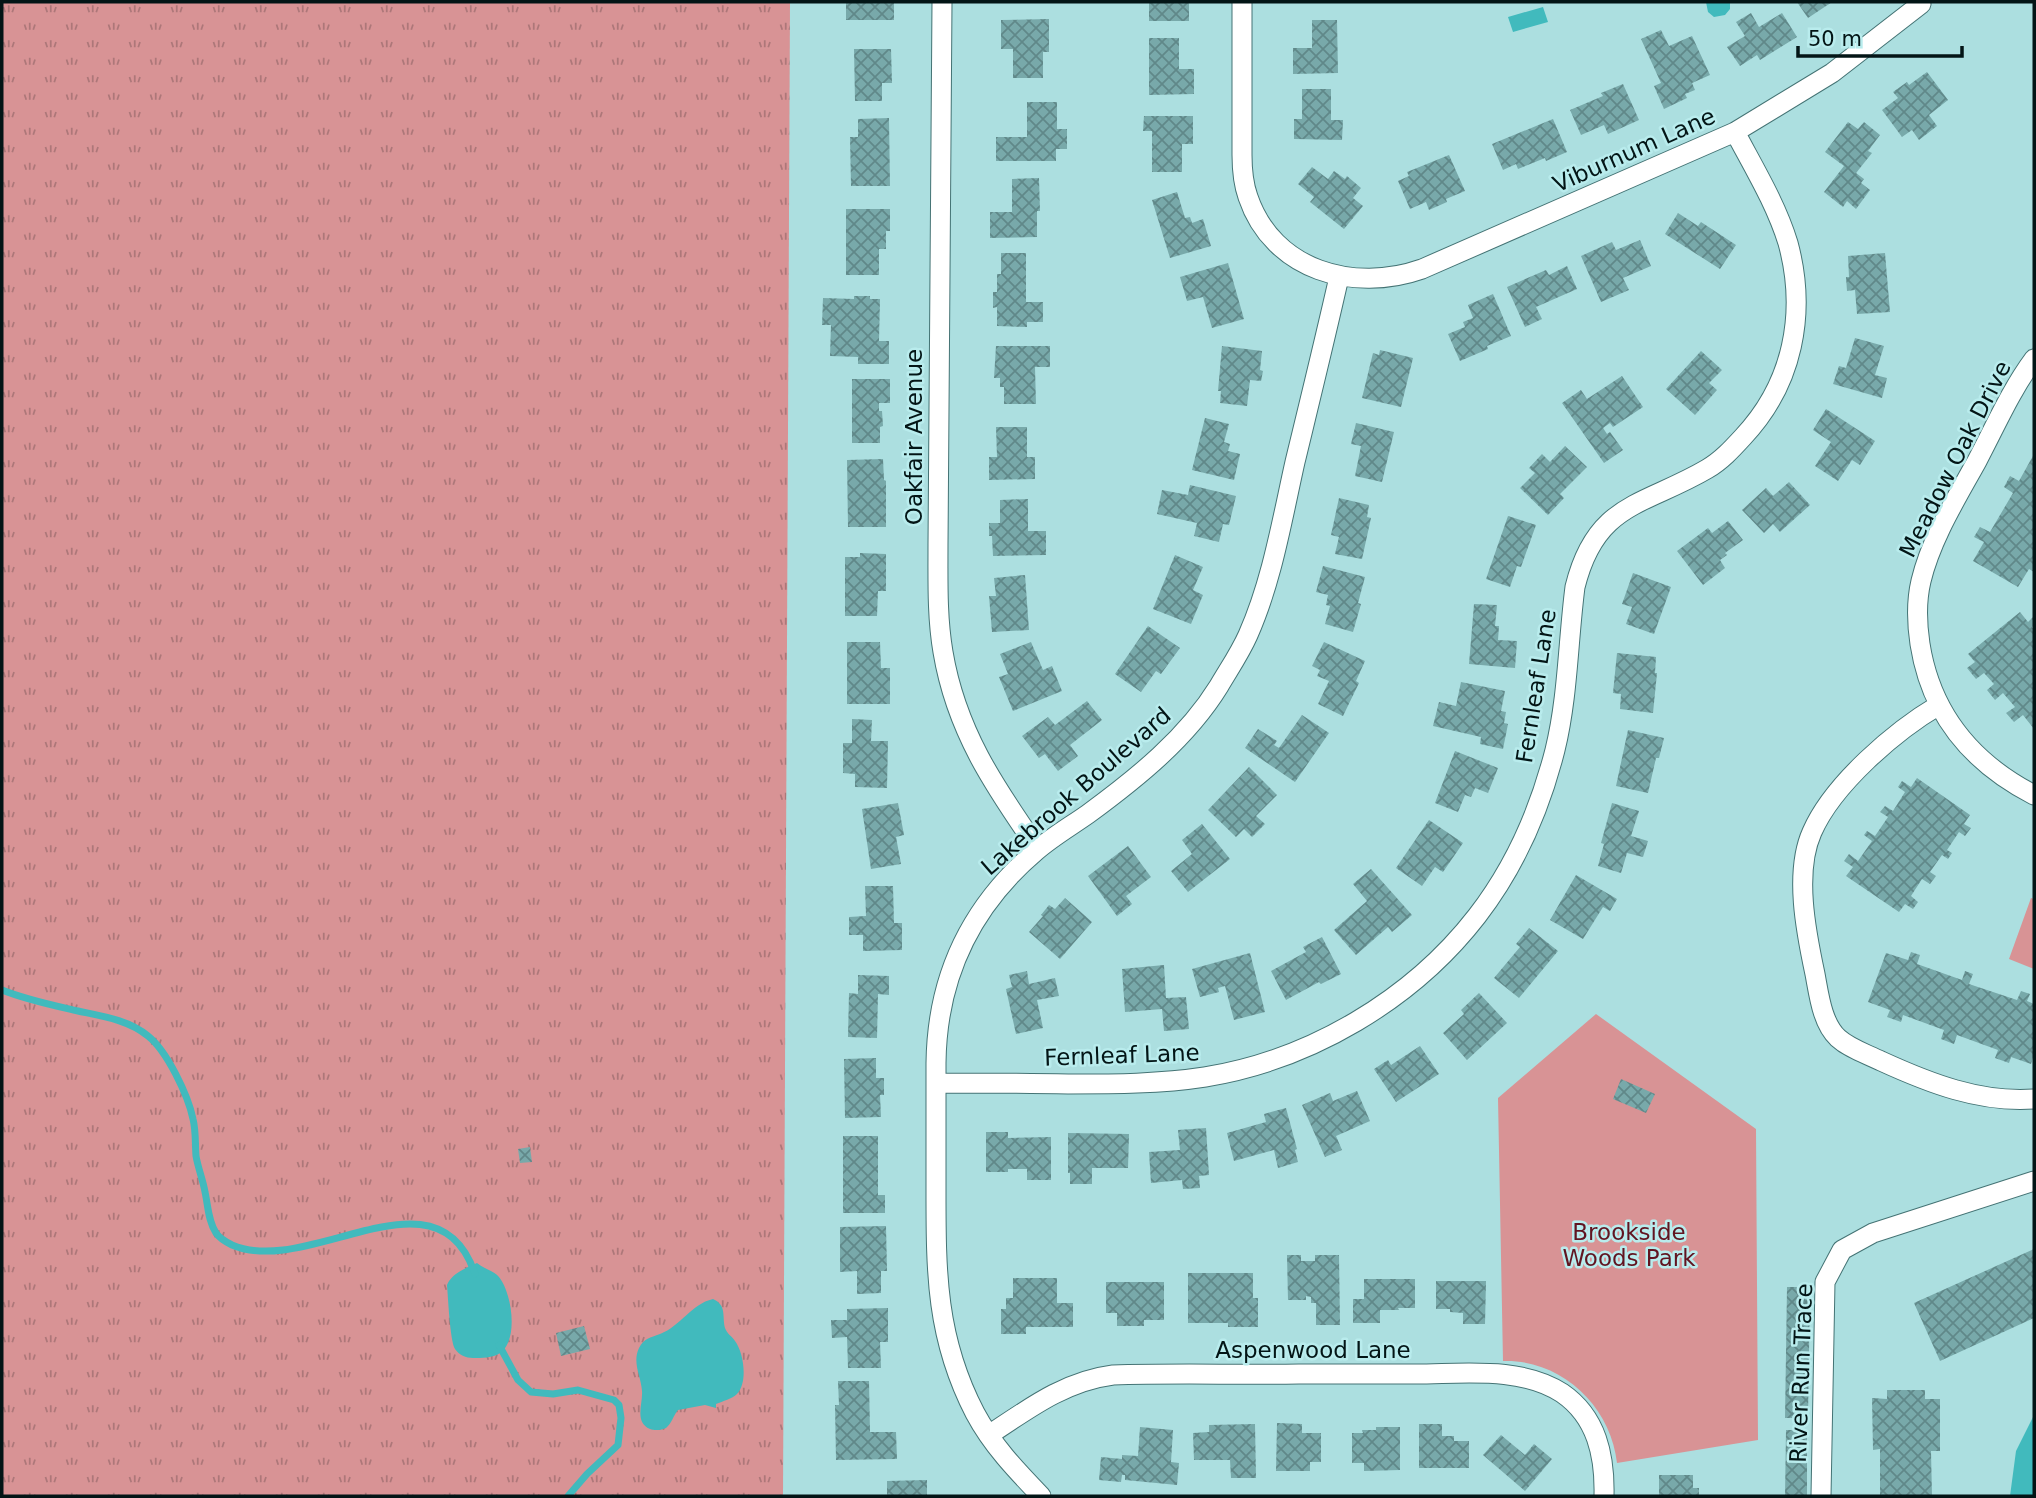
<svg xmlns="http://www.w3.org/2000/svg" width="2036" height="1498" font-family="'DejaVu Sans',sans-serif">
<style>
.grass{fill:url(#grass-tufts)}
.green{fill:#d89395}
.water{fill:#41babd}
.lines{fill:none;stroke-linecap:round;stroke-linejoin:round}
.stream{stroke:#41babd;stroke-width:7}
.building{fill:url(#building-cross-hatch)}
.street-casing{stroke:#447374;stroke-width:21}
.street{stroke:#fff;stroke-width:19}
.labels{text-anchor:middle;stroke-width:5;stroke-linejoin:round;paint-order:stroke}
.street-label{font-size:23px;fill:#031516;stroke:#b9eced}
.park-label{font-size:23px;fill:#611420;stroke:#b9eced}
</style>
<defs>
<pattern id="grass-tufts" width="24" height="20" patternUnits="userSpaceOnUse" patternTransform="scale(1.75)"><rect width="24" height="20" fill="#d89395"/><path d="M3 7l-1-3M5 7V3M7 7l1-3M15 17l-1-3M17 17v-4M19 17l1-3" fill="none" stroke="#ad7779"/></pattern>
<pattern id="building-cross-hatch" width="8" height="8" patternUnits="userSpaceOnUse" patternTransform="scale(1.75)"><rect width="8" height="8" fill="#78a9aa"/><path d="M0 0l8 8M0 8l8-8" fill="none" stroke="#608889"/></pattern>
</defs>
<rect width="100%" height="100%" fill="#acdfe0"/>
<path class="grass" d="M2,2H790L783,1496H2Z"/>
<path class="green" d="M2031,898L2034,899V969L2009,959Z
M1596,1014L1756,1129L1758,1440L1617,1463C1611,1406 1561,1359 1503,1361L1498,1098Z"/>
<path class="water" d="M1706,2H1730V9L1725,15L1714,17L1708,12Z
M1543,7L1548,22L1513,32L1508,17Z
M477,1263C484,1269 493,1270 499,1277C512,1293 519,1340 500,1353C493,1358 481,1358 473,1358C466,1358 459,1355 455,1349C450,1341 448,1296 447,1285C452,1273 466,1268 477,1263Z
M713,1299C727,1305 722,1316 725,1328C727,1334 732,1336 735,1341C744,1353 748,1383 737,1394C732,1399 723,1401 716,1404V1408L705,1405L678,1410C673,1416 672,1423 666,1428C662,1430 655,1431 650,1429C634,1422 643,1404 642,1391C641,1376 632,1363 639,1348C644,1338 650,1338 660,1334C681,1326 691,1304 713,1299Z
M2034,1415V1496H2010L2016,1451Z"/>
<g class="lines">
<path class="stream" d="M2,990C27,1000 52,1005 78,1011C102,1016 129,1020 148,1036C167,1051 188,1095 193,1119C196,1131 195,1143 196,1156C198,1168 203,1180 205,1192C208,1205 208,1221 216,1233C220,1239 226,1242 232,1245C309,1278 437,1162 475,1274
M499,1345L518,1380L531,1392L553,1394L578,1390L614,1400L619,1405L621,1418L618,1445L587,1474L568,1496"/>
</g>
<path class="building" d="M846,2H894V20H846Z
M1149,2H1189V21H1149Z
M1797,2H1832L1808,18Z
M1751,13L1759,27L1782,13L1797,37L1760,60L1757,55L1740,66L1727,47L1745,36L1736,22Z
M1049,19V52H1043V78H1013V49H1001V20Z
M1312,20H1337L1338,73L1293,74V48H1312Z
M1661,30L1669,46L1692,36L1710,75L1692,83L1695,90L1685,94L1687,98L1664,109L1654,86L1661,83L1641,39Z
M1149,38H1179V69H1194V94L1149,95Z
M854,49H891L892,83H882V101H855Z
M1927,72L1948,100L1929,115L1937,126L1919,140L1912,130L1902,137L1882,110L1898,98L1893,92L1907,82L1909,85Z
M1623,84L1639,120L1608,134L1604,125L1581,135L1570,110L1603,96L1601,93Z
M1302,89H1331V120H1343L1342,140L1294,139V119H1302Z
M1027,102H1057V129H1067V149H1056V161H996V137H1027Z
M1144,116H1193V144H1182V172H1152V131H1143Z
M889,118L890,186H851L850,137H858V119Z
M1553,119L1567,152L1546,161L1545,158L1518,169L1516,164L1503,170L1492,144Z
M1848,122L1858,129L1864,122L1880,135L1868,151L1872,153L1856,173L1864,179L1861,183L1870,190L1856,209L1847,201L1843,207L1824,192L1844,166L1825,152Z
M1449,155L1465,191L1446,199L1447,202L1429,210L1426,202L1410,209L1398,181L1409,176L1407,172Z
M1312,167L1328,179L1334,171L1345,179L1347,176L1361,188L1353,198L1363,206L1344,229L1310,202L1314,197L1298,184Z
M1039,178L1040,211H1037V237L990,238V212H1012V179Z
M1177,192L1185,218L1190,217L1192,223L1203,219L1211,246L1170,258L1152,200Z
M846,209H890V231H886V249H879V275H846Z
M1678,213L1698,226L1701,222L1736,245L1720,269L1665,234Z
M1640,240L1651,266L1623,278L1629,290L1601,302L1581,256L1612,242L1616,250Z
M1001,253H1026V302H1043V322H1027V327L997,326V307L993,308V292H997V274H1001Z
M1885,253L1890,312L1857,314L1855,290L1847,291L1846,277H1849L1848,256Z
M1228,263L1244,319L1212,328L1203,297L1187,301L1180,277Z
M1567,266L1577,289L1536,307L1542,319L1525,327L1507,287L1546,270L1549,275Z
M1493,294L1511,336L1487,346L1488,349L1460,361L1448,334L1465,327L1463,322L1473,318L1468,305Z
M854,296H870V299H880L879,341H889V364H858V357L830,356L831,325H822L823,298L854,299Z
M1855,338L1884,346L1875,375L1887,378L1882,398L1833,384L1839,366L1846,368Z
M996,346H1050V367H1035L1036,404H1004V387H1000V378H994Z
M1222,346L1262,351L1260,370L1263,371L1261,381L1250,380L1247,406L1220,403L1221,391H1218Z
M1380,350L1413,358L1401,407L1362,398L1373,353L1379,355Z
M1701,351L1722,370L1709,383L1717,390L1695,415L1666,389Z
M1622,376L1643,407L1613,427L1610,423L1603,428L1607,434L1610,432L1623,450L1604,463L1562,403L1581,390L1587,399Z
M852,379H890V403H879V411H882L883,426L880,427V443H852Z
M1826,409L1875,441L1860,465L1852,460L1838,481L1815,466L1831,442L1813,430Z
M1205,418L1229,424L1224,442L1230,444L1228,451L1240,454L1234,480L1192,470Z
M1356,423L1394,432L1382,482L1355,476L1361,446L1351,444Z
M996,427H1027V457H1035V479L989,480V457H997Z
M1565,446L1587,467L1560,494L1564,498L1548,515L1520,488L1535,473L1529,468L1542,454L1550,462Z
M2034,454V572L2029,569L2018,587L1973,561L1984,542L1974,537L1980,527L1990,532L2013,493L2004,487L2010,476L2019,481Z
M883,459L884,480L886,481V527H848L847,460Z
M1789,482L1810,505L1780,532L1773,524L1764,533L1742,510L1766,488L1773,496Z
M1190,485L1236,496L1229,525L1223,524L1219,542L1194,536L1197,523L1157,514L1162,490L1188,495Z
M1339,498L1369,505L1367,517L1371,518L1362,559L1335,554L1339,537L1331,535Z
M1028,499V531H1046V555L993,556L992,536H989V523H1000V500Z
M1508,516L1536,525L1521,567L1517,566L1510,587L1486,579Z
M1728,521L1743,540L1725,553L1727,555L1720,560L1725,568L1703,585L1677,551L1708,528L1712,533Z
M860,553L886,554V591H878L877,616H845V557H860Z
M1175,555L1203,567L1193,590L1203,595L1191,624L1153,609Z
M1323,566L1365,577L1358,603L1361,604L1353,632L1325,624L1330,606L1326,605L1328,595L1316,592Z
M1633,573L1671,587L1654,634L1626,624L1632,607L1622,604Z
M1025,575L1029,630L992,632L989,596H996L994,578Z
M1474,604L1497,605L1495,626H1499L1498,640L1517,641L1515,668L1469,664Z
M2020,612L2028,622L2034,616V625L2032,627L2034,630V729L2023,715L2014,722L2006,713L2015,707L2003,693L1995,700L1987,690L1994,684L1984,673L1976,679L1967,668L1975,662L1968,654Z
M1148,626L1180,648L1161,674L1156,671L1141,692L1115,674Z
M847,642H880L881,668H890V704H847Z
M1031,642L1043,670L1052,666L1062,691L1013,711L999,677L1008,674L1000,654Z
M1324,642L1365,661L1356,681L1359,683L1343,716L1318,704L1329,681L1317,676L1320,670L1312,666Z
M1617,653L1656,657L1655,673H1657L1653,713L1620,709L1621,694L1613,693Z
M1461,682L1505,691L1501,711L1506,712L1504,723L1508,724L1503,749L1480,744L1481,737L1433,726L1439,702L1456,706Z
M1087,701L1102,720L1070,745L1078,756L1058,771L1045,754L1039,758L1022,736L1048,717L1055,725Z
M1302,715L1329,733L1295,782L1245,748L1258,729L1277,741L1274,745L1279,748Z
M852,719L872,720L871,741H888L887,788L855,787V774L843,773V743H852Z
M1628,730L1664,738L1659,758H1656L1648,793L1616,786Z
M1455,751L1498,768L1488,793L1475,788L1471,797L1465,795L1458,812L1435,803Z
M1249,767L1277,795L1256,816L1265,824L1252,837L1244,829L1236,837L1208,810Z
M1917,778L1970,815L1964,824L1971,828L1965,836L1959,832L1947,850L1952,853L1948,859L1942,855L1930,872L1936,876L1930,884L1922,879L1911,896L1918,902L1913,909L1905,904L1899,912L1846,876L1853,867L1844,861L1849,854L1858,861L1872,841L1864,835L1867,831L1875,836L1888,817L1880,812L1885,806L1893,811L1905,792L1898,787L1902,781L1911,787Z
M898,803L904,835L896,837L901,864L871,869L862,809Z
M1612,803L1639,811L1631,836L1648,841L1643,857L1627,853L1621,873L1598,866L1604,844L1601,843Z
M1429,820L1463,843L1443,872L1435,867L1422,886L1396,868Z
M1202,824L1230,859L1188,892L1171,871L1192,854L1182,840Z
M1128,846L1151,877L1126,896L1132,904L1117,916L1088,876Z
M1371,869L1412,915L1392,932L1388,927L1356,955L1334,930L1367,901L1353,884Z
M1576,875L1617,899L1610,911L1603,907L1583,939L1550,920Z
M865,886H893L894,923H902V950L863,951V935H849V917L866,916Z
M1065,898L1092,922L1060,959L1029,932L1043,916L1041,915L1049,905L1055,909Z
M1529,928L1558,951L1519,998L1494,978L1520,947L1516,944Z
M1322,937L1341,974L1321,984L1319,982L1286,1000L1271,971L1306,952L1303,947Z
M1911,952L1920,955L1917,964L1962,980L1965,971L1973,974L1969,984L2017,1000L2021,991L2030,994L2027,1001L2034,1004V1054L2031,1064L2011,1057L2009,1063L1995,1058L1998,1050L1957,1035L1954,1044L1941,1039L1944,1030L1903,1015L1901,1022L1887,1017L1890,1010L1868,1002L1886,953L1908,960Z
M1250,953L1265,1012L1234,1020L1225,986L1218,988L1219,992L1200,997L1192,969Z
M1164,965L1166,998L1186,997L1189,1029L1164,1031L1162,1009L1125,1012L1122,969Z
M1027,971L1029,984L1055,978L1059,996L1037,1000L1043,1028L1016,1034L1006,989L1012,987L1009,975Z
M858,975L889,976V995L878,994L877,1038L848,1037L849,993L858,994Z
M1479,993L1507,1023L1467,1060L1443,1033L1464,1014L1461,1010Z
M1420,1046L1439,1074L1396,1102L1374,1069L1388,1060L1391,1065Z
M876,1058V1078H884V1095H880L881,1117L845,1118L844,1059Z
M1621,1079L1655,1094L1646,1113L1613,1099Z
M1357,1091L1370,1121L1336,1136L1342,1150L1325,1157L1302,1105L1330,1093L1333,1101Z
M1286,1108L1297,1149L1295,1150L1298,1162L1278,1168L1274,1150L1234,1161L1227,1133L1266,1122L1264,1114Z
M1206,1128L1209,1175L1199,1176L1200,1188L1183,1189L1182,1180L1151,1183L1149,1152L1180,1150L1178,1130Z
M986,1132H1008V1138L1051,1137V1180H1027V1169H1008V1172H986Z
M1068,1133L1129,1134L1128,1168H1092V1184H1070V1173H1068Z
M843,1136H878V1195H885V1213H843Z
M530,1147L532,1162L520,1163L518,1149Z
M886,1226L887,1271H881V1293L857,1294V1271L840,1272V1227Z
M2034,1249V1318L1940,1361L1914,1303Z
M1287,1255H1301V1261H1315V1255H1339L1340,1325H1316V1303H1311V1297L1306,1296V1300H1288Z
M1188,1273H1253V1298H1258V1327H1228V1323H1188Z
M1013,1278H1057V1303H1073V1327H1026V1334H1001V1309H1006V1298H1013Z
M1364,1279H1415V1308H1398L1399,1310H1380V1323H1353V1299H1364Z
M1436,1281H1486L1485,1324H1463V1313L1450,1312V1309H1436Z
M1106,1282H1164V1320H1144V1326H1117V1313H1106Z
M1787,1287H1810L1808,1418H1785Z
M888,1308V1342H880L881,1368H848L847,1337L832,1338L831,1320H847V1309Z
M584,1326L590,1349L561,1356L556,1333Z
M838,1381H869L870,1432H896L897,1459L836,1460L835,1405H839Z
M1887,1390H1925V1399H1940V1451H1931L1932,1496H1880V1449L1873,1450L1872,1398L1887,1399Z
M1277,1423L1302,1424V1433H1321V1462H1310V1471H1276Z
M1255,1424L1256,1478H1231L1230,1460H1194L1193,1433L1209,1432V1425Z
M1419,1424H1442V1436H1454V1441H1469V1468H1419Z
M1140,1427L1173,1430L1171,1462L1179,1463L1177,1485L1125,1480V1475H1122L1121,1482L1099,1480L1101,1457L1122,1459V1455L1138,1456Z
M1376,1427H1400V1470L1364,1471V1463H1352V1433H1363L1362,1430H1376Z
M1786,1430H1807V1496H1785Z
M1501,1435L1525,1455L1534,1444L1552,1459L1525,1491L1483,1455Z
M1659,1475H1693V1488H1699V1496H1659Z
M927,1480V1496H887V1481Z"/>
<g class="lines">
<defs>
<path id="street" d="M942,2L938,545C938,581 937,617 943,652C956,730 994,786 1038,849
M1242,2V155C1242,169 1243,183 1248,197C1273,271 1354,293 1422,269L1735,132L1832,73L1921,4
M2034,359C2011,390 1995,427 1977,461C1956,499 1931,539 1921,581C1916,602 1917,624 1920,644C1931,714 1972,763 2034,795
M1939,705C1895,731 1833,784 1812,832C1794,872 1806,932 1815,974C1819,995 1822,1023 1838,1038C1850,1049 1867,1054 1881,1061C1929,1083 1980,1103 2034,1099
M936,1083C980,1083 1024,1083 1068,1084C1114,1084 1160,1084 1205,1077C1310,1060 1412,1000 1477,916C1514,868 1540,809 1555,750C1568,697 1568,641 1575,587C1596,502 1644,506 1707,469C1721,461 1732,449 1743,437C1793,384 1807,313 1788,243C1776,204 1754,168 1735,132
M989,1435C1028,1409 1065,1381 1113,1375C1175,1373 1237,1375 1299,1374C1338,1374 1377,1374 1416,1374C1462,1374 1521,1366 1562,1393C1597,1417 1605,1456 1604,1496
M1041,1496C1016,1470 992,1445 975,1413C936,1338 936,1272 936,1191C936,1148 936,1106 936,1063C937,977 970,907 1036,851C1052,837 1071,826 1088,814C1137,778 1187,738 1219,686C1229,669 1240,653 1248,635C1272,581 1282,520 1295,462C1310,400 1325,339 1339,277
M1821,1496L1825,1282L1842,1250L1873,1233L2034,1181"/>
</defs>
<use href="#street" class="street-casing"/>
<use href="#street" class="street"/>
</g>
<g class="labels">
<g class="street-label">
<text transform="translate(1634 150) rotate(-24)" y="8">Viburnum Lane</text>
<text transform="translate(914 437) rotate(-90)" y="8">Oakfair Avenue</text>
<text transform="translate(1955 459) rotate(-63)" y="8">Meadow Oak Drive</text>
<text transform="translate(1536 686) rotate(-81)" y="8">Fernleaf Lane</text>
<text transform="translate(1076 791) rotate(-41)" y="8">Lakebrook Boulevard</text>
<text transform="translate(1122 1055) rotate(-2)" y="8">Fernleaf Lane</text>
<text x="1313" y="1358">Aspenwood Lane</text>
<text transform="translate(1801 1373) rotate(-88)" y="8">River Run Trace</text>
</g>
<g class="park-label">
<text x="1629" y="1240">Brookside<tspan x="1629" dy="26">Woods Park</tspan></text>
</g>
</g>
<rect width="2036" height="1498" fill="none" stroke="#031516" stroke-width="7"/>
<path d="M1798 46v10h164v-10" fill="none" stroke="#031516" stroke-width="3.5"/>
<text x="1808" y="46" font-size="21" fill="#031516" stroke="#b9eced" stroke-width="5" paint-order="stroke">50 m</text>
</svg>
